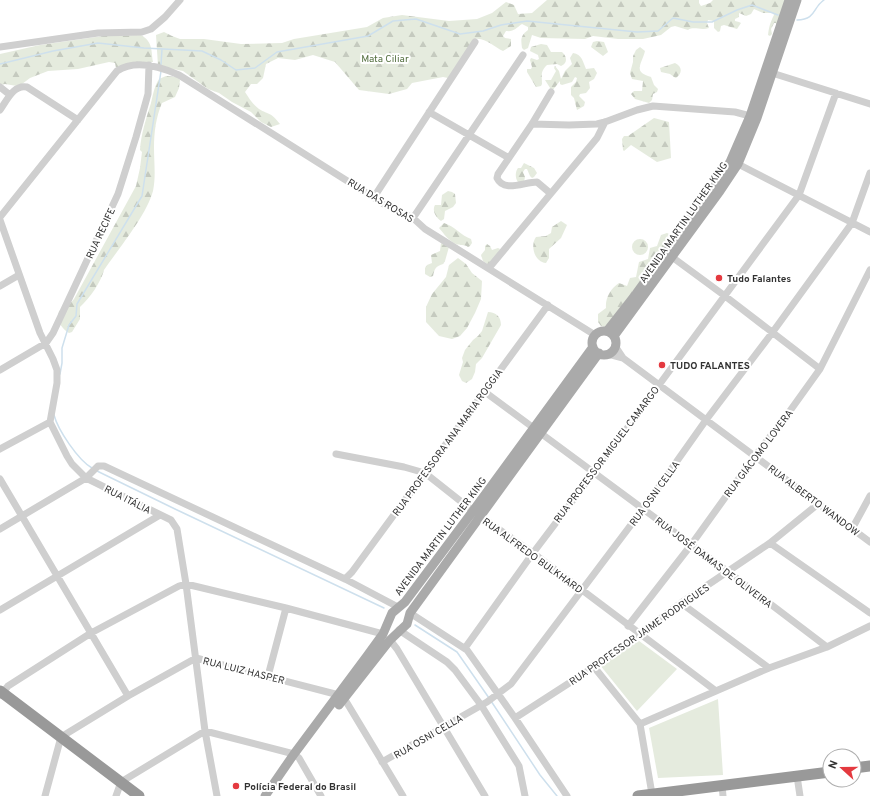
<svg xmlns="http://www.w3.org/2000/svg" width="870" height="796" font-family="Overpass,sans-serif">
<style>
.green{fill:#e5ebde}
.forest{fill:url(#forest-firs)}
.lines{fill:none;stroke-linecap:round;stroke-linejoin:round}
.stream{stroke:#cee0ed;stroke-width:1.5}
.minor{stroke:#cfcfcf;stroke-width:7}
.major{stroke:#aaa;stroke-width:9}
.highway{stroke:#999;stroke-width:11}
.poi-dot{fill:#e4393f;stroke:#fff;stroke-width:1.5}
.labels{text-anchor:middle;stroke-width:4;stroke-linejoin:round;paint-order:stroke}
.park-label{font-size:10px;fill:#536f3f;stroke:#fff}
.street-label{font-size:10px;fill:#323232;stroke:#fff}
.poi-label{font-size:10px;font-weight:bold;fill:#323232;stroke:#fff;text-anchor:start}
</style>
<defs>
<pattern id="forest-firs" width="22" height="20" patternUnits="userSpaceOnUse"><rect width="22" height="20" fill="#e5ebde"/><path d="M5 1l3.5 6h-7zM16 11l3.5 6h-7z" fill="#c5cabf"/></pattern>
</defs>
<rect width="100%" height="100%" fill="#fff"/>
<path class="green" d="M635,638L677,669L637,711L600,665Z
M718,699L723,775L658,778L649,728Z"/>
<path class="forest" d="M547,0H699V3L701,6L710,3L713,0H786L776,26V23H774L771,29L772,34L770,36L768,35C769,27 770,23 774,15L773,13H763L754,9L751,14L746,16L739,13V17L735,19V21L739,22L741,23L737,29L724,25L721,26L720,31L718,32L714,28V21L708,20L707,23L709,28C701,31 694,26 688,30L675,26L671,27L661,35L643,39H618L593,36L585,39L541,38L532,35L528,48L524,50L522,48C521,40 520,36 528,30V27L522,24C516,28 514,32 506,31L503,36L505,38L511,39V46L503,51C494,47 485,37 475,39L448,78L443,77L412,83L407,89L389,94L359,90L335,62L313,55L295,60L278,58L266,64L263,78L257,84H251L245,92C249,98 253,105 259,109C269,115 271,112 280,124L271,127L261,122L251,112L232,102L219,93L208,89L183,71L158,66L156,35L164,32L172,36L180,39H204L241,44L282,43L294,39L367,27L383,18L402,15L449,21L477,19L492,13L506,2L514,5L518,14L532,13Z
M141,35C153,42 151,50 153,62H147L116,68L115,63L109,62L78,69L48,71L30,78L22,84L17,86L5,84L0,85V54L40,45L103,36Z
M597,41L604,42L608,52L603,56L591,47L593,42Z
M541,44L547,45L551,52H562C567,56 568,63 561,66L557,64L547,65C540,72 542,75 542,84L541,86L536,87L527,72V69H531L532,67L530,60L531,58L537,60L539,59L538,55L530,51L531,47Z
M640,47L645,51C642,64 632,72 651,77L654,85L658,89L657,92L653,94L652,100L649,103L635,99L631,94L634,91H642L643,81L632,79L630,73L633,62V56L636,50Z
M573,53C582,54 583,62 586,69L594,68L597,73L594,79L589,82L590,88L586,93L580,94L579,96L585,102L584,106L577,110L574,98L571,95V87L576,82L577,78L575,77L572,82L562,85L560,84V81L552,91L545,80H551L556,71L554,68L555,66L559,71L561,79L565,71L572,64L570,58Z
M675,63C682,66 683,73 676,78L674,77L670,74L661,72L660,68Z
M166,76L177,77L180,80L179,88L175,97L162,103C156,117 154,132 154,148C154,162 156,177 153,191C146,216 119,248 104,270C101,282 90,298 80,307V319L72,332L69,333C61,328 56,320 59,311L69,305L74,299L136,186L140,168L142,152L140,150C141,134 146,119 151,103C153,95 154,87 159,79Z
M654,118L669,122L671,158L657,162L631,145L624,151L623,150L622,139L624,136H628Z
M524,163L534,168L537,173L534,177L532,178L530,176L527,169H525L523,172L525,177L524,182H518C515,178 515,172 518,168H521Z
M448,191L452,192L455,194L456,203L453,207L445,211L444,219L441,221C435,217 432,210 435,205H441L442,195Z
M561,221L567,225L561,238L549,249V258L546,263C534,262 530,245 536,237L546,236L551,233L552,227Z
M444,223C454,226 462,236 471,239L472,243L470,246L468,247C464,244 460,246 456,244C449,241 444,234 439,228Z
M667,233L671,235V238L634,290L605,327L601,326L598,322V314L606,308C605,298 611,288 619,283L627,286L630,278L636,277L639,262L648,259L650,248L657,246L661,235Z
M632 247a8 8 0 1 1 16 0a8 8 0 1 1-16 0Z
M441,243L449,247L445,261L443,264C435,267 435,268 433,276L430,277L425,274V268L427,265L432,263L431,255L440,251Z
M487,244L490,246L492,250L498,248L500,249L492,267L483,261L481,255L485,250V246Z
M458,258L466,264L472,273L482,281L481,299L475,313L467,328L460,336L452,339L439,336L426,322V307L432,294L446,277L449,265Z
M488,312C496,312 501,317 501,325L482,358L476,364L475,372L472,379L466,383L462,381L459,375L463,362L462,358L465,350L473,340L478,336L482,331Z"/>
<g class="lines">
<path class="stream" d="M797,20C817,19 812,8 824,0
M0,64L53,51L98,43L144,48L202,51L221,60L236,70L255,68L277,52L368,36L393,21L416,19L460,34L483,31L501,25L527,21L637,32L658,31L673,18L693,22H712L737,10L752,5L778,15
M161,65L162,49
M60,374L62,363V348L69,325L76,316L77,304L142,196L161,71
M54,415C58,430 78,460 92,468
M97,471L175,509L384,608
M415,625L457,652L489,698
M491,701L540,775L557,796"/>
<path class="minor" d="M0,47L98,33L142,32L151,29L165,17L180,0
M772,73L870,104
M0,87L10,95
M0,110C7,100 14,84 27,87L78,120
M429,112L509,158
M532,124L569,125L597,124L605,122L637,110L653,106L735,112L754,117
M738,164L870,232
M550,193L537,182C524,182 504,193 497,178L498,174L532,124L551,92
M374,197L475,42
M0,217L117,71C135,59 161,67 179,75L387,206L413,218L425,229L595,335
M413,218L523,55
M0,220L40,333L53,359L57,370V383L50,422L67,456L72,464L86,478L171,520L177,529L186,584L205,731L217,796
M672,257L725,296L820,369
M489,268L597,138L605,122
M0,286L19,275
M615,346L623,358
M608,354L623,358L870,542
M0,370L46,343L53,333L118,194L136,137L148,94L149,65
M485,392L727,571L827,647
M0,449L50,422
M336,454L404,467L425,473L473,511L533,553L716,691
M0,479L128,696
M0,529L86,478L98,466H104L345,579L398,607
M852,529L870,496
M770,543L870,613
M345,579L352,572L548,305
M681,603L769,668
M0,610L160,515
M410,613L467,650L515,718L567,796
M628,626L691,545L755,456L787,415L820,369L870,270
M399,630L447,662L455,670L481,705L519,766L525,796
M390,640L397,649L485,796
M465,648L533,553L614,446L799,195L836,93
M594,667L640,724L652,794
M268,676L286,608
M1,695L8,686L91,633L179,586L186,584L286,608L383,634
M515,718L594,667L681,603L770,543L818,504
M640,724L769,668L827,647L870,626
M382,762L487,702L511,684L643,509L706,420L772,333L852,223L870,173
M797,776L800,796
M722,785L723,796
M45,796L61,737L128,696L196,658L339,695L344,698L403,796
M116,796L121,782L205,731L294,754L299,758L321,796"/>
<path class="major" d="M607,331L636,294L714,186L730,162L750,116L789,0
M592 343a12 12 0 1 1 24 0a12 12 0 1 1-24 0Z
M614,336L720,191L738,164L757,118L797,0
M339,705L390,640L407,624L410,613L599,353
M265,796L294,754L367,656L383,634L392,613L405,602L473,511L593,347"/>
<path class="highway" d="M0,691L139,796
M854,768L870,766
M638,796L830,772"/>
</g>
<g class="poi-dot">
<circle cx="719" cy="278" r="4"/>
<circle cx="662" cy="365" r="4"/>
<circle cx="236" cy="786" r="4"/>
</g>
<g class="labels">
<g class="park-label">
<text x="385" y="62">Mata Ciliar</text>
</g>
<g class="street-label">
<text transform="translate(381 200) rotate(31)" y="4">RUA DAS ROSAS</text>
<text transform="translate(683 222) rotate(-55)" y="4">AVENIDA MARTIN LUTHER KING</text>
<text transform="translate(100 233) rotate(-65)" y="4">RUA RECIFE</text>
<text transform="translate(447 442) rotate(-54)" y="4">RUA PROFESSORA ANA MARIA ROGGIA</text>
<text transform="translate(758 453) rotate(-53)" y="4">RUA GIÁCOMO LOVERA</text>
<text transform="translate(606 454) rotate(-53)" y="4">RUA PROFESSOR MIGUEL CAMARGO</text>
<text transform="translate(654 493) rotate(-54)" y="4">RUA OSNI CELLA</text>
<text transform="translate(128 499) rotate(27)" y="4">RUA ITÁLIA</text>
<text transform="translate(814 500) rotate(37)" y="4">RUA ALBERTO WANDOW</text>
<text transform="translate(440 536) rotate(-53)" y="4">AVENIDA MARTIN LUTHER KING</text>
<text transform="translate(533 555) rotate(36)" y="4">RUA ALFREDO BULKHARD</text>
<text transform="translate(714 562) rotate(37)" y="4">RUA JOSÉ DAMAS DE OLIVEIRA</text>
<text transform="translate(639 634) rotate(-35)" y="4">RUA PROFESSOR JAIME RODRIGUES</text>
<text transform="translate(244 670) rotate(14)" y="4">RUA LUIZ HASPER</text>
<text transform="translate(428 736) rotate(-30)" y="4">RUA OSNI CELLA</text>
</g>
<g class="poi-label">
<text x="727" y="282">Tudo Falantes</text>
<text x="670" y="369">TUDO FALANTES</text>
<text x="244" y="790">Polícia Federal do Brasil</text>
</g>
</g>
<g transform="translate(842 768) rotate(291)"><circle r="19" fill="#ffffff" stroke="#adadad"/>
<path d="M0-3L7 15L0 10L-7 15Z" fill="#e4393f"/>
<text y="-6" font-size="11" font-weight="bold" text-anchor="middle" fill="#323232">N</text>
</g>
</svg>
